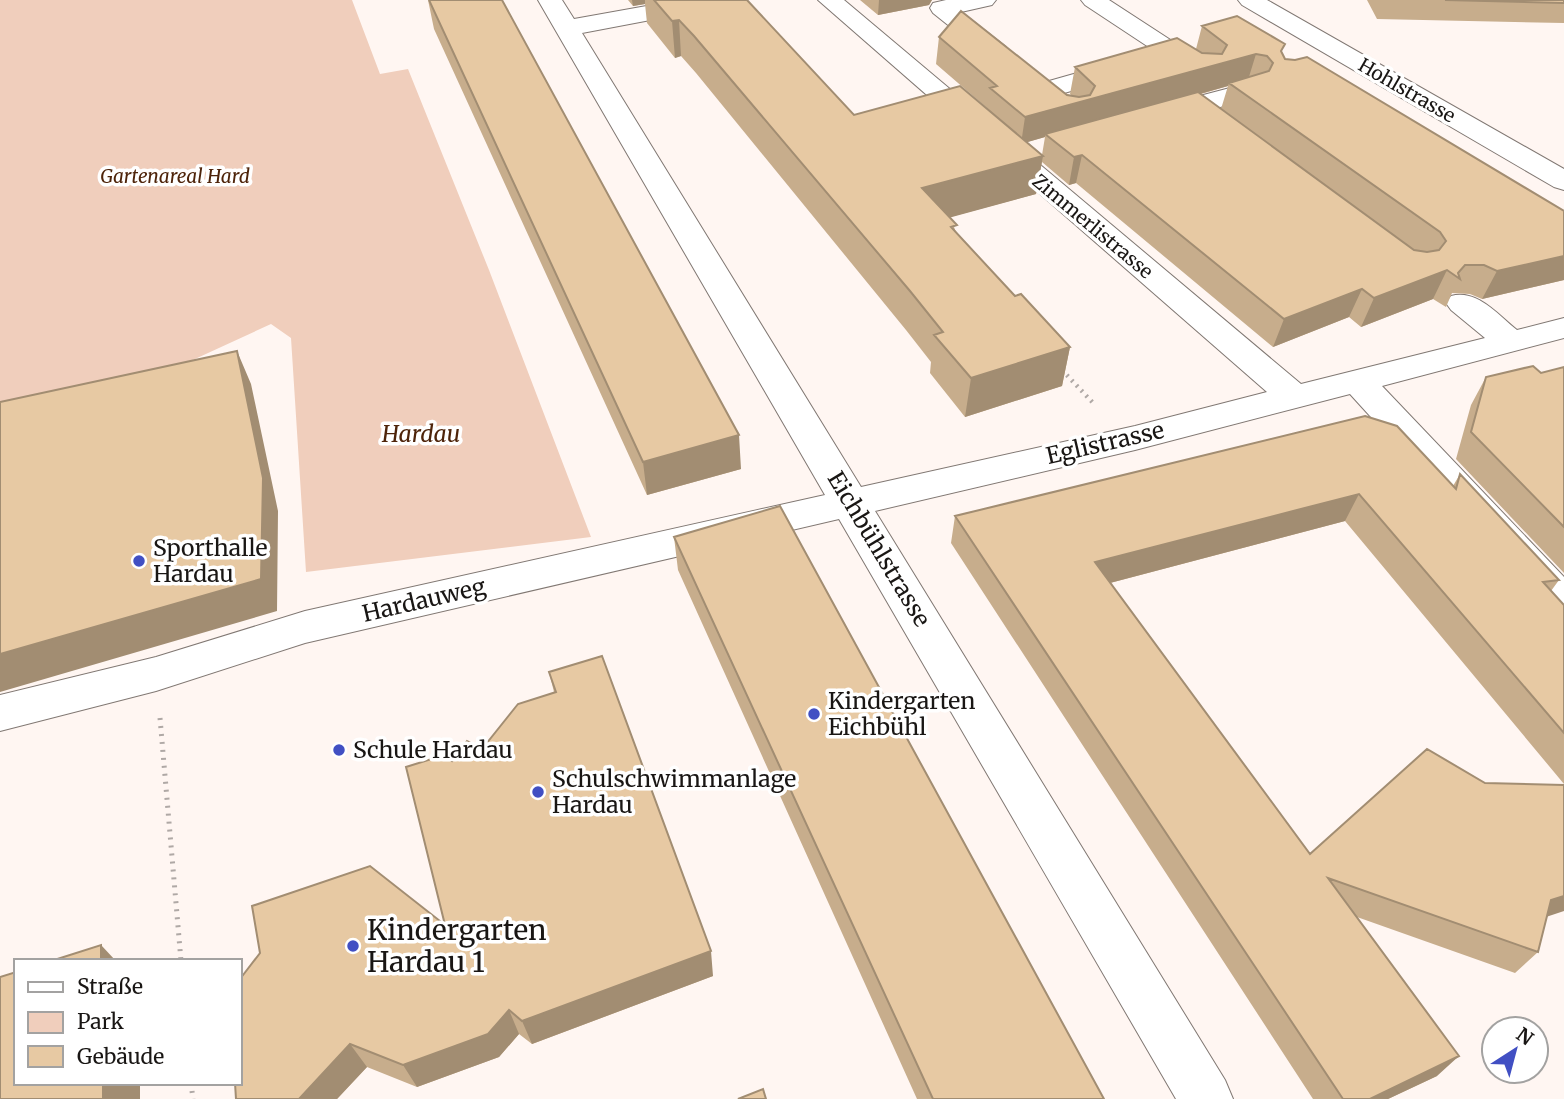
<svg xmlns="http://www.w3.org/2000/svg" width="1564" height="1099" font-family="Merriweather,serif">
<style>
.green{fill:#f0cebc}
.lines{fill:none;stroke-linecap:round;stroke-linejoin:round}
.minor-casing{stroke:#817873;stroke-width:2}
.path-far1{stroke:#afa8a5;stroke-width:4.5;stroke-dasharray:2 5;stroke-linecap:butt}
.path{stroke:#afa8a5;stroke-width:5;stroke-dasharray:2 6;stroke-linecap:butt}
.minor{fill:#fff;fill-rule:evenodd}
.wall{fill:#c7ad8c;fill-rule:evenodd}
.shaded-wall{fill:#a28d72}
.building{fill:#e7c9a3;stroke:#a28d72;stroke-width:2}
.poi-dot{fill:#414fc3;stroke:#fff;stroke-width:2.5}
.labels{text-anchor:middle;stroke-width:7;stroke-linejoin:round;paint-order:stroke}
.far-street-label{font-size:19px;fill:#191614;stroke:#fff}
.far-park-label{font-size:19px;font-style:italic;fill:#4e240a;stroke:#fff}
.park-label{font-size:23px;font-style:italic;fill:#4e240a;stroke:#fff}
.street-label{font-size:23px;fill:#191614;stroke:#fff}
.poi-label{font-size:23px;fill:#191614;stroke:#fff;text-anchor:start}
.near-poi-label{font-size:28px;fill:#191614;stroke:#fff;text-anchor:start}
</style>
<rect width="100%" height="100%" fill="#fff6f2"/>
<path class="green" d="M0,0H352L380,74L408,69L489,270L591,537L306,572L291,338L271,324L99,403L0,411Z"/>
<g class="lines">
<defs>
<path id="minor" d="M538,0H562L574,19L680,0H731L727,5L719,7L582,33L861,487L1135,426L1267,392L818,0H844L1301,384L1485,338L1451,310L1446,303L1451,296C1477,289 1497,314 1517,330L1564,318V338L1382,386L1564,577V619L1550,614L1350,394L1135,450L875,511L1225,1080L1233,1099H1176L839,519L305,643L156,691L0,731V695L156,657L305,611L825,495Z
M946,0H996L992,5L961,12L1006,47L1010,52L1006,57L997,60L988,57L933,13L930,8L933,3Z
M1081,0H1109L1212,67L1216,72L1212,77L1203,80L1194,77L1085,5Z
M1238,0H1267L1564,169V190L1554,187L1242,5Z
M1123,60L1132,63L1136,68L1132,73L1044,99L1035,97L1031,91L1035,85Z
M1249,83L1258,85L1262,91L1258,97L1160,123L1150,121L1147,115L1150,109Z"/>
</defs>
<use href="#minor" class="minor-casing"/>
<path class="path-far1" d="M1062,370L1095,405"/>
<path class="path" d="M160,718L181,961
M191,1083L193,1099"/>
<use href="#minor" class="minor"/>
</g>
<path class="wall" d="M428,0L741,469L647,495L434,29Z
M628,0H747L854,115L987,109V108L936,64L939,37L1072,96L1070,94L1075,67L1196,49L1202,26L1282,54L1285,59L1564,211V280L1482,299L1470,294L1452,293L1446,307L1433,299L1361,327L1349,317L1273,347L1076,183L1069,185L1042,162L1036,194L950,217L956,232L1015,296L1070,347L1062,386L965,417L930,373L931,362L906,330L696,73L681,56L675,58L647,23L645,4L633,6ZM1228,86L1221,109L1201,94ZM1045,137L1042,155L1027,142Z
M860,0H934H932L929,5L878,15Z
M1367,0H1564V23L1377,19Z
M1564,367V573L1456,459L1471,405L1486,377L1541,373Z
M1460,474L1559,580L1551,591L1564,605V784L1345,521L1110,583L1310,854L1547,916L1538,952L1515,973L1357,917L1437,1076L1388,1099H1313L951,543L955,516L1453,486Z
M674,537L1104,1099H917L678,570Z
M549,672L713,976L532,1044L519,1034L499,1057L417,1087L367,1067L337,1099H236L445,925L452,761L482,749L554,692Z"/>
<path class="shaded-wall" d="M632,0H645V4L633,6Z
M879,0H934H932L929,5L878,15Z
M679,20L681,56L675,58L672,21Z
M1256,54L1248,80L1229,83L1228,86L1049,136L1045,134V137L1021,144L1025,117Z
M1082,155L1076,183L1069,185L1074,157Z
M1043,156L1036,194L919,226L922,188Z
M1564,256V280L1482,299L1497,271Z
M1447,270L1433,299L1361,327L1374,298Z
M1362,289L1349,317L1273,347L1284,319Z
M1070,347L1062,386L965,417L971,378Z
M237,351L251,384L278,511L277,611L0,692V654Z
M739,435L741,469L647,495L643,462Z
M1359,494L1345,521L1087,589L1095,562Z
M1564,896V911L1528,923L1551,900Z
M101,945L116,961H101Z
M711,951L713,976L532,1044L522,1021Z
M509,1010L519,1034L499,1057L417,1087L403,1065Z
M350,1044L367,1067L337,1099H299Z
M1459,1056L1437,1076L1388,1099H1370Z
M103,1083H140V1099H103Z"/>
<path class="building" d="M429,0H502L739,435L643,462Z
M654,0H747L854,115L960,86L1043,156L922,188L957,225L951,227L1015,296L1021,294L1070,347L971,378L934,335L943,332L910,291L694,36L679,20L672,21Z
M1445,0H1564V3Z
M961,11L1067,95L1079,97L1090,95L1095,86L1075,67L1177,38L1202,53L1222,54L1227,45L1202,26L1237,16L1285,44L1281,51L1285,59L1295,60L1307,57L1564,211V256L1497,271L1484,265H1465L1458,273L1460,279L1447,270L1374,298L1362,289L1284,319L1082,155L1074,157L1045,134L1198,92L1414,250L1427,252L1439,250L1446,241L1440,232L1229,83L1269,71L1273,63L1267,56L1256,54L1025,117L990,88L997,86L939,37Z
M237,351L263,478L261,579L0,654V402Z
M1533,366L1541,373L1564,367V527L1471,432L1486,377Z
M1365,416L1397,426L1456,489L1460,474L1559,580L1543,582L1564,605V733L1359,494L1095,562L1310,854L1427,749L1485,783L1564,785V896L1551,900L1538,952L1328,878L1459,1056L1370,1099H1343L955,516Z
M780,506L1104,1099H933L674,537Z
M602,656L711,951L522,1021L509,1010L488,1034L403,1065L350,1044L299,1099H236L235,1083H240V979L260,953L252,906L370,866L445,925L406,767L444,755L452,761L467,741L482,749L518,704L556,692L549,672Z
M101,945V961H51Z
M16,972V1083H103V1099H0V977Z
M763,1089L766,1099H738Z"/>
<g class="poi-dot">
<circle cx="139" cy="561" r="7"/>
<circle cx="814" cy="714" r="7"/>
<circle cx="339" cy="750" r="7"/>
<circle cx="538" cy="792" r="7"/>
<circle cx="353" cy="946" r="7"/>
</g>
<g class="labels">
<g class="far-street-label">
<text transform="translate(1407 90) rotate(30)" y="7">Hohlstrasse</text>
<text transform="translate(1093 226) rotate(40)" y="7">Zimmerlistrasse</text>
</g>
<g class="far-park-label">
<text x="175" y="183">Gartenareal Hard</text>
</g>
<g class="park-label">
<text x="421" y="442">Hardau</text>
</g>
<g class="street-label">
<text transform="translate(1105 443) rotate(-13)" y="8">Eglistrasse</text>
<text transform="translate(879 549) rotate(59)" y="8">Eichbühlstrasse</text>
<text transform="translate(424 600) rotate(-13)" y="8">Hardauweg</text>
</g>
<g class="poi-label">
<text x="153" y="556">Sporthalle<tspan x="153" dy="26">Hardau</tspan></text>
<text x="828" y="709">Kindergarten<tspan x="828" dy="26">Eichbühl</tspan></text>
<text x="353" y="758">Schule Hardau</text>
<text x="552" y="787">Schulschwimmanlage<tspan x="552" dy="26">Hardau</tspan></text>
</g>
<g class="near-poi-label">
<text x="367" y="940">Kindergarten<tspan x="367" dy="32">Hardau 1</tspan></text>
</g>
</g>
<rect x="14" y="959" width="228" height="126" fill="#ffffff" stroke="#a3a2a1" stroke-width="2"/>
<rect x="28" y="982" width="35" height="10" fill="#ffffff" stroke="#a3a2a1" stroke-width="2"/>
<text x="77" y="994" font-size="21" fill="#191614">Straße</text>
<rect x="28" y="1012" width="35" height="21" fill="#f0cebc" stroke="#a3a2a1" stroke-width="2"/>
<text x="77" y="1029" font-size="21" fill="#191614">Park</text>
<rect x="28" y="1046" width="35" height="21" fill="#e7c9a3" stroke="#a3a2a1" stroke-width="2"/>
<text x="77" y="1064" font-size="21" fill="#191614">Gebäude</text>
<g transform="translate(1515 1050) rotate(36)"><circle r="33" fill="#ffffff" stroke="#a3a2a1" stroke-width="2"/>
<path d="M0-5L12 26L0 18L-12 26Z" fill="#414fc3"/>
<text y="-10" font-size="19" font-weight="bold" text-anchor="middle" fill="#191614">N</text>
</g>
</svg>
